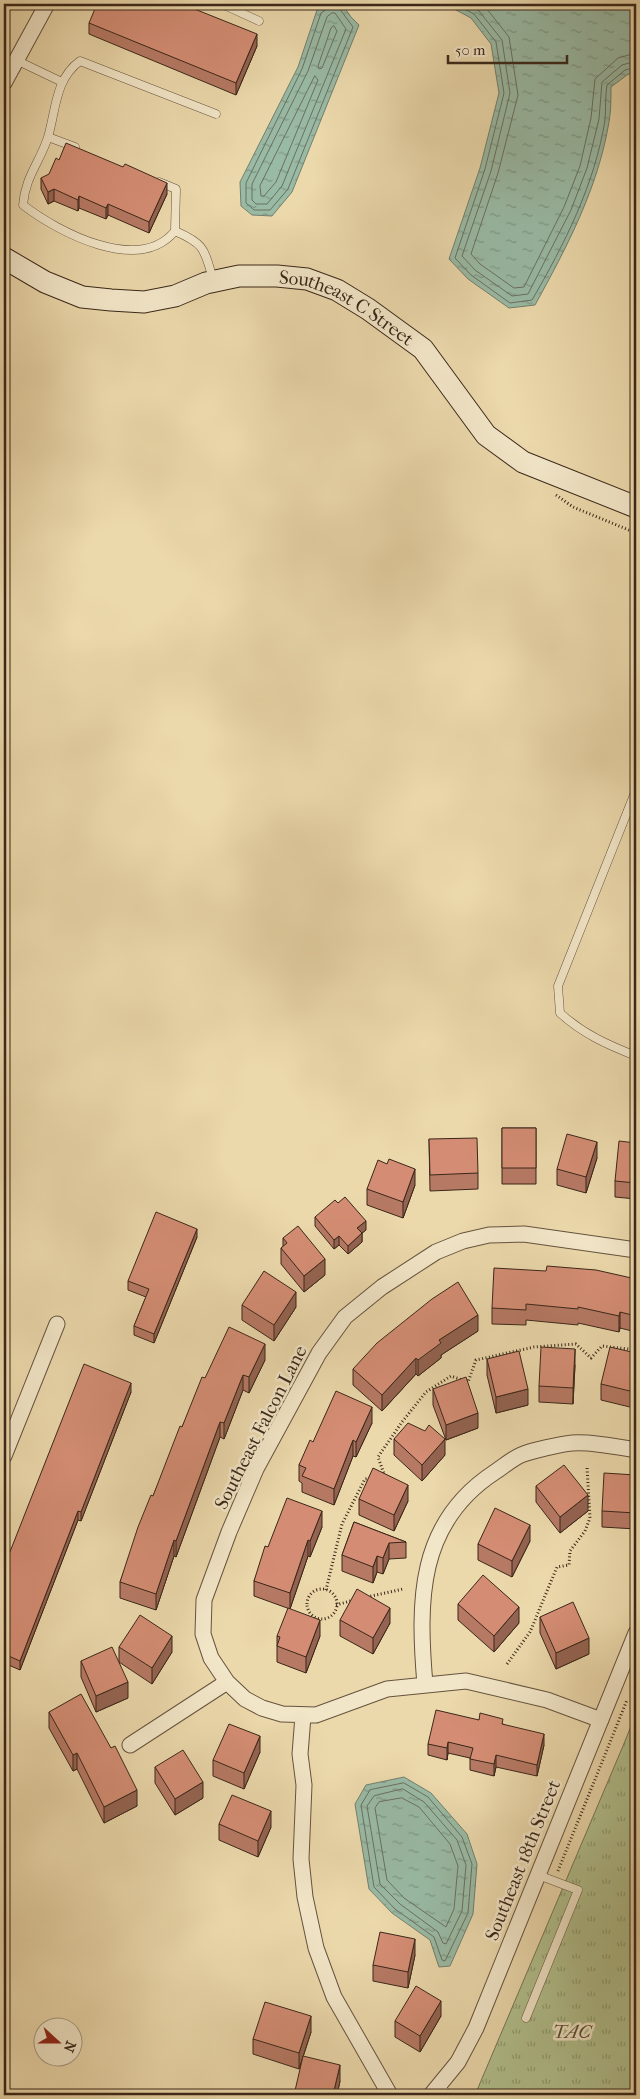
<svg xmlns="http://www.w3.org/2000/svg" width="640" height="2099" font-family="'IM FELL French Canon',serif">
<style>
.park{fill:url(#park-tufts);stroke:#767453}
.water{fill:url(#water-ripples);stroke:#737f6d}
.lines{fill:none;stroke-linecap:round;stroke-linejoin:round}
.shore{stroke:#6a705f;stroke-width:1}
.lane-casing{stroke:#66533e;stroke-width:9}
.street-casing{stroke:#66533e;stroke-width:17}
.secondary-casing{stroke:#3a2719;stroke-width:23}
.path{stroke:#3a2719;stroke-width:3;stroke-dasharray:1 2.5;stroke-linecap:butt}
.lane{stroke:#f2e6c8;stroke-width:8}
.street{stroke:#f2e6c8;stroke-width:15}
.secondary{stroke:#f2e6c8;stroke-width:21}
.wall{fill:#b67964;stroke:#3a2719}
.shaded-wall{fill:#946351;stroke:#3a2719}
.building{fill:#d48d74;stroke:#3a2719}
.labels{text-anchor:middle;stroke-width:5;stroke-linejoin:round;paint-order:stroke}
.street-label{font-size:19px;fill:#3a2719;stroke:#f2e6c8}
.park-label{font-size:19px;font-style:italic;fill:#584d36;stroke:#f2e6c8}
</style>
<defs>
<pattern id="park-tufts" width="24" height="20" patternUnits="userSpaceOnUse" patternTransform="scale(1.25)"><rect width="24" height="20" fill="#b1c08d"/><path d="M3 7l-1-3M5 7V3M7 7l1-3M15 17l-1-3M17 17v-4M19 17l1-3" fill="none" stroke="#919c72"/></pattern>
<pattern id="water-ripples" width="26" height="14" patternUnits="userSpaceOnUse" patternTransform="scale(1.25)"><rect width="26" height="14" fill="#99baa5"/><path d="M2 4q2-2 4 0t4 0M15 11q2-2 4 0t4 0" fill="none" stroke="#7e9786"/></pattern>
</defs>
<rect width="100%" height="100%" fill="#ebd8ab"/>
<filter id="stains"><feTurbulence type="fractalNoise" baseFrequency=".004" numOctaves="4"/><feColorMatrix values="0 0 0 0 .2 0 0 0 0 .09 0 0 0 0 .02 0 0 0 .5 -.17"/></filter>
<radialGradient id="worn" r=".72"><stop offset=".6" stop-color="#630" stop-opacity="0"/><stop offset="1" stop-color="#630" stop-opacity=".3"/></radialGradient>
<path class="park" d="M636,1714V2095H475L623,1746Z"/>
<path class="water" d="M330,4H342L351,17L359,25L292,192L272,216L252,215L241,206L240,182L298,67L318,7Z
M445,4H636V71L627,75L611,87C611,99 611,111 609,122C598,188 567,247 535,305L509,308L468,279L449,259L480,168L499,93L491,44L471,18Z
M404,1777L431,1793L467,1834L477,1864L473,1914L450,1966L439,1967L430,1940L392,1913L369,1889L355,1804L366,1785Z"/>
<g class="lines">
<path class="shore" d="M328,4L327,9L321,13L302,69L246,183V203L254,210H270L288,189L353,27L339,8L338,4
M455,4L474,14L496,42L504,93L485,169L455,258L471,275L510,303L532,300C564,245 595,184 605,120C606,109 605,97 607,85L625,70L636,67
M468,4L479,11L502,40L510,93L491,171L462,256L475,270L512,296L528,294L571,210L587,168L599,119L602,82L622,65L636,61
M483,4L509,37L518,95L498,173L471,254L480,264L514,288L524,287L564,207L580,166L591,118L595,79L618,58L636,53
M332,13H335L346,29L282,186L267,204H256L252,200V184L308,71L327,17Z
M334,26L337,31L322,68L319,69L318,66L331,28Z
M315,76L318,80L276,182L264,196H261L260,186Z
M404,1783L428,1797L462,1837L472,1864L468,1913L445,1961L442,1960L434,1937L395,1909L374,1887L361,1805L370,1790Z
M403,1789L424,1802L457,1840L466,1865L462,1911L446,1944L443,1943L438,1932L400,1904L380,1884L367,1806L374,1796Z
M402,1798L419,1807L450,1844L458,1866L454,1909L446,1927L404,1898L387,1880L375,1808L379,1802Z"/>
<defs>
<path id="lane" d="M222,4L259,21
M16,60L62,82
M48,137L75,147
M159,182L176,189L175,231
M213,279C204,249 205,244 175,231C139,275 58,232 23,205C25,177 40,162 48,137C56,110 55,79 80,61L216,114
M636,790L558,986L560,1013C583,1034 608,1045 636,1056
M526,2018L578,1890L538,1875
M439,2086L449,2095"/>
<path id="street" d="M4,83L47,4
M4,1456L57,1324
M425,1685C418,1601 417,1523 495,1472C504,1466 512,1459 521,1455C530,1451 561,1444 572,1443C589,1441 618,1447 636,1450
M303,1716L300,1754L304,1785L301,1859L305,1897L316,1948L334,1997L390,2095
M601,1720L547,1700L466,1681L387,1689L316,1715L282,1714L262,1708L245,1699L227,1682L211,1658L203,1634L204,1600L229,1532L256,1469L319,1353L345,1317L382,1287L436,1252L463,1241L489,1235L524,1234L636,1250
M130,1745L227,1682
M431,2095L458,2062L476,2028L636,1633"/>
<g id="secondary">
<path id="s1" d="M4,258L45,282L82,297L111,300L144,302L175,296L206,283L239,276H277L307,279L337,290L368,309L423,349L486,435L523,462L636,507"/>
</g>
</defs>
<use href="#lane" class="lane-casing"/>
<use href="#street" class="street-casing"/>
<use href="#secondary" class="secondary-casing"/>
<path class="path" d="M556,495L573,507L636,533
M382,1475L384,1474L378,1457L402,1422L426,1392L451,1376L468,1382L476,1360L534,1347L576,1344L591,1358L602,1346L636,1350
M307 1604a15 15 0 1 1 30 0a15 15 0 1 1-30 0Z
M326,1590L342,1524L365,1479L371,1478
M367,1597L403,1589
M336,1605L354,1600
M507,1664L530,1632L557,1567L569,1565L570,1551L585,1531L590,1518L587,1467
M558,1871L627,1700"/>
<use href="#lane" class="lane"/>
<use href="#street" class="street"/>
<use href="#secondary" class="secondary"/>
</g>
<path class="wall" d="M89,23L257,46L236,95L89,34Z
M41,178L167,194L149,233L108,215L106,219L79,208L78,211L54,201L48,204L41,189Z
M502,1128H536V1184H502Z
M429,1139L478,1173V1189L430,1191Z
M636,1143V1199L615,1197V1181Z
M597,1158L586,1193L557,1185V1169Z
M387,1164L415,1185L403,1218L367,1205V1189Z
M315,1217L366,1230L362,1233V1242L348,1254L339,1245L334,1249L315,1226Z
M197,1237L154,1343L134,1335V1326L146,1297L128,1290V1281Z
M283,1238L325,1275L304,1292L281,1264V1248L283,1246Z
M636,1279V1332L620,1328L619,1332L578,1323V1325L526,1320V1325L492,1324V1308Z
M242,1305L296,1307L274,1341L242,1320Z
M478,1331L441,1355V1358L418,1376L416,1374L382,1411L353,1385V1369Z
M636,1353V1398L634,1408L601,1400V1384Z
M487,1359L528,1405L496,1413L487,1375Z
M265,1360L249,1393L243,1390L224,1439L220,1437L176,1557L174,1556L156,1610L120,1598V1582L153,1496L182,1427L205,1378Z
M575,1365L573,1404L539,1402V1386Z
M433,1389L478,1428L446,1440L433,1405Z
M131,1392L81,1521L78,1520L20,1670L4,1663V1567Z
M372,1423L356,1457L353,1456L334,1505L302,1492V1483L299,1481V1465L313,1442Z
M394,1439L445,1455L422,1481L394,1455Z
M636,1475V1529L602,1527V1511Z
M536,1486L588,1511L560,1533L536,1502Z
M359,1499L408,1501L394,1531L359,1515Z
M354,1522L406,1542V1558L389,1559L383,1574L377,1572L373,1583L342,1571V1555Z
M322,1527L310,1557L308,1556L290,1609L254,1596V1581L268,1547Z
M530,1541L512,1577L478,1560V1544Z
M458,1604L519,1623L494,1652L458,1620Z
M540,1617L589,1654L556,1669L540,1633Z
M340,1620L390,1623L373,1654L340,1636Z
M277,1636H320L306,1673L277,1662Z
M119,1647L172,1652L152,1684L119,1662Z
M81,1661L128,1698L96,1712L81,1677Z
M49,1712L111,1748L137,1806L104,1823L77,1769L73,1771L49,1728Z
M479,1720L503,1724L544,1745L537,1776L496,1767L494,1776L470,1770V1758L448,1753L447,1760L428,1755V1744Z
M260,1752L244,1789L213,1776V1760Z
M155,1767L203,1798L175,1815L155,1783Z
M219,1824L271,1827L258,1857L219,1840Z
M415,1955L408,1988L373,1981V1965Z
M441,2016L420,2052L395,2037V2021Z
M311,2032L303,2057L340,2081L337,2095H296L303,2058L299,2069L253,2054V2039Z"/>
<path class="shaded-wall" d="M257,34V46L236,95V83Z
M167,183V194L149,233V222Z
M54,189V201L48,204V192Z
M79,196V208L78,211V200Z
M108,204V215L106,219V208Z
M597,1142V1158L586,1193V1177Z
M415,1169V1185L403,1218V1202Z
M366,1221V1230L357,1237V1228Z
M197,1229V1237L154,1343V1334Z
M362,1233V1242L348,1254V1246Z
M339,1236V1245L334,1249V1240Z
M325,1259V1275L304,1292V1276Z
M296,1292V1307L274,1341V1325Z
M620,1312V1328L619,1332V1316Z
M478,1315V1331L441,1355V1358L418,1376V1360L439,1340Z
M265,1344V1360L249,1393V1377Z
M575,1349V1365L573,1404V1388Z
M416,1358V1374L382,1411V1395Z
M243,1375V1390L224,1439V1423Z
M636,1382V1398L634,1408V1392Z
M131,1383V1392L81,1521V1512Z
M528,1389V1405L496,1413V1397Z
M372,1407V1423L356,1457V1442Z
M478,1413V1428L446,1440V1425Z
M220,1422V1437L176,1557V1541Z
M445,1439V1455L422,1481V1465Z
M353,1440V1456L334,1505V1489Z
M408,1485V1501L394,1531V1515Z
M588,1495V1511L560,1533V1517Z
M78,1511V1520L20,1670V1661Z
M322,1511V1527L310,1557V1541Z
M530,1525V1541L512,1577V1561Z
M174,1540V1556L156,1610V1594Z
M308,1540V1556L290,1609V1593Z
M389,1543V1559L383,1574V1558Z
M377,1556V1572L373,1583V1567Z
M519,1607V1623L494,1652V1636Z
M390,1608V1623L373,1654V1638Z
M320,1620V1636L306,1673V1657Z
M172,1636V1652L152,1684V1668Z
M589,1638V1654L556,1669V1653Z
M128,1682V1698L96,1712V1696Z
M544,1734V1745L537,1776V1765Z
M260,1736V1752L244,1789V1773Z
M448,1742V1753L447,1760V1748Z
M77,1753V1769L73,1771V1755Z
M496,1755V1767L494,1776V1764Z
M203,1782V1798L175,1815V1799Z
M137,1790V1806L104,1823V1807Z
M271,1811V1827L258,1857V1841Z
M415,1939V1955L408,1988V1972Z
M441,2001V2016L420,2052V2036Z
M311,2016V2032L299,2069V2053Z
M340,2065V2081L337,2095H333Z"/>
<path class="building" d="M97,4H182L257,34L236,83L89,23Z
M66,143L123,167L125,164L167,183L149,222L108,204L106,208L79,196L78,200L54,189L48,192L41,178L49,174L56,158L59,160Z
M502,1128H536V1168H502Z
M567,1134L597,1142L586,1177L557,1169Z
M477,1138L478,1173L430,1175L429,1139Z
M619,1141L636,1143V1183L615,1181Z
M389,1159L415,1169L403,1202L367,1189L378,1160L387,1164Z
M345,1197L366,1221L357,1228L362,1233L348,1246L339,1236L334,1240L315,1217L335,1200L338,1203Z
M156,1212L197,1229L154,1334L134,1326L149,1289L128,1281Z
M298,1226L325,1259L304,1276L281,1248L287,1243L283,1238Z
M547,1266L596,1270L636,1279V1316L620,1312L619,1316L578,1307V1309L526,1304V1310L492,1308L494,1268L546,1271Z
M264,1271L296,1292L274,1325L242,1305Z
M458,1282L478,1315L439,1340L441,1343L418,1360L416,1358L382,1395L353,1369L377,1343L432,1299Z
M229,1327L265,1344L249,1377L243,1375L224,1423L220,1422L176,1541L174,1540L156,1594L120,1582L138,1527L151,1495L153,1496L180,1426L182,1427L202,1377L205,1378Z
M541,1347L575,1349L573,1388L539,1386Z
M610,1347L636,1353V1382L634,1392L601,1384Z
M519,1351L528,1389L496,1397L487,1359Z
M84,1364L131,1383L81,1512L78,1511L20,1661L4,1654V1567Z
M466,1377L478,1413L446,1425L433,1389Z
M336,1391L372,1407L356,1442L353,1440L334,1489L302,1476L306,1468L299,1465L310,1440L313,1442Z
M408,1423L425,1431L429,1425L445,1439L422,1465L394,1439Z
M564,1465L588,1495L560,1517L536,1486Z
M373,1468L408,1485L394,1515L359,1499Z
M604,1473L636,1475V1513L602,1511Z
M287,1498L322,1511L310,1541L308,1540L290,1593L254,1581L265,1546L268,1547Z
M495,1508L530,1525L512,1561L478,1544Z
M354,1522L406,1542L389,1543L383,1558L377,1556L373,1567L342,1555Z
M483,1575L519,1607L494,1636L458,1604Z
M357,1589L390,1608L373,1638L340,1620Z
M573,1602L589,1638L556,1653L540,1617Z
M288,1608L320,1620L306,1657L277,1646L280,1637L277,1636Z
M140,1615L172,1636L152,1668L119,1647Z
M112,1647L128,1682L96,1696L81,1661Z
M81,1694L111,1748L115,1746L137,1790L104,1807L77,1753L73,1755L49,1712Z
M436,1710L479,1720L480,1713L503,1719L502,1724L544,1734L537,1765L496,1755L494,1764L470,1759L473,1748L448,1742L447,1748L428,1744Z
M229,1724L260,1736L244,1773L213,1760Z
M183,1750L203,1782L175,1799L155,1767Z
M232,1795L271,1811L258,1841L219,1824Z
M380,1932L415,1939L408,1972L373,1965Z
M416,1986L441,2001L420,2036L395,2021Z
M265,2002L311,2016L299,2053L253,2039Z
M303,2056L340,2065L333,2095H294Z"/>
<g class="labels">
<g class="street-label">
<text dy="7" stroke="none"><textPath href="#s1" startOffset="364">Southeast C Street</textPath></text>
<text transform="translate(260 1427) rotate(-63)" y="7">Southeast Falcon Lane</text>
<text transform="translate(522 1860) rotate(-68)" y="7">Southeast 18th Street</text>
</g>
<g class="park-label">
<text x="572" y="2038">TAC</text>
</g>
</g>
<rect width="640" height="2099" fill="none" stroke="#ebd8ab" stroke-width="20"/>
<rect x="5" y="5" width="630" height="2089" fill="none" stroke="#3a2719" stroke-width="2.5"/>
<rect x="10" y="10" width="620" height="2079" fill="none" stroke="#3a2719"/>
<g transform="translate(58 2042) rotate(111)"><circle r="24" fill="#f2e6c8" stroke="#a89a82"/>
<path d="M0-4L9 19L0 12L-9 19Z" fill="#8f2418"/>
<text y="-8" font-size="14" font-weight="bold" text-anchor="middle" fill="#3a2719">N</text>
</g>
<path d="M448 55v8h119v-8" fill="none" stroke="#3a2719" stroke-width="2.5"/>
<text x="455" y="55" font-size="15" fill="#3a2719" stroke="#f2e6c8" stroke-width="4" paint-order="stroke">50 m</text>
<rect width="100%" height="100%" filter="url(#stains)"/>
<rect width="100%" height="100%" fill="url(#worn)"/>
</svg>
